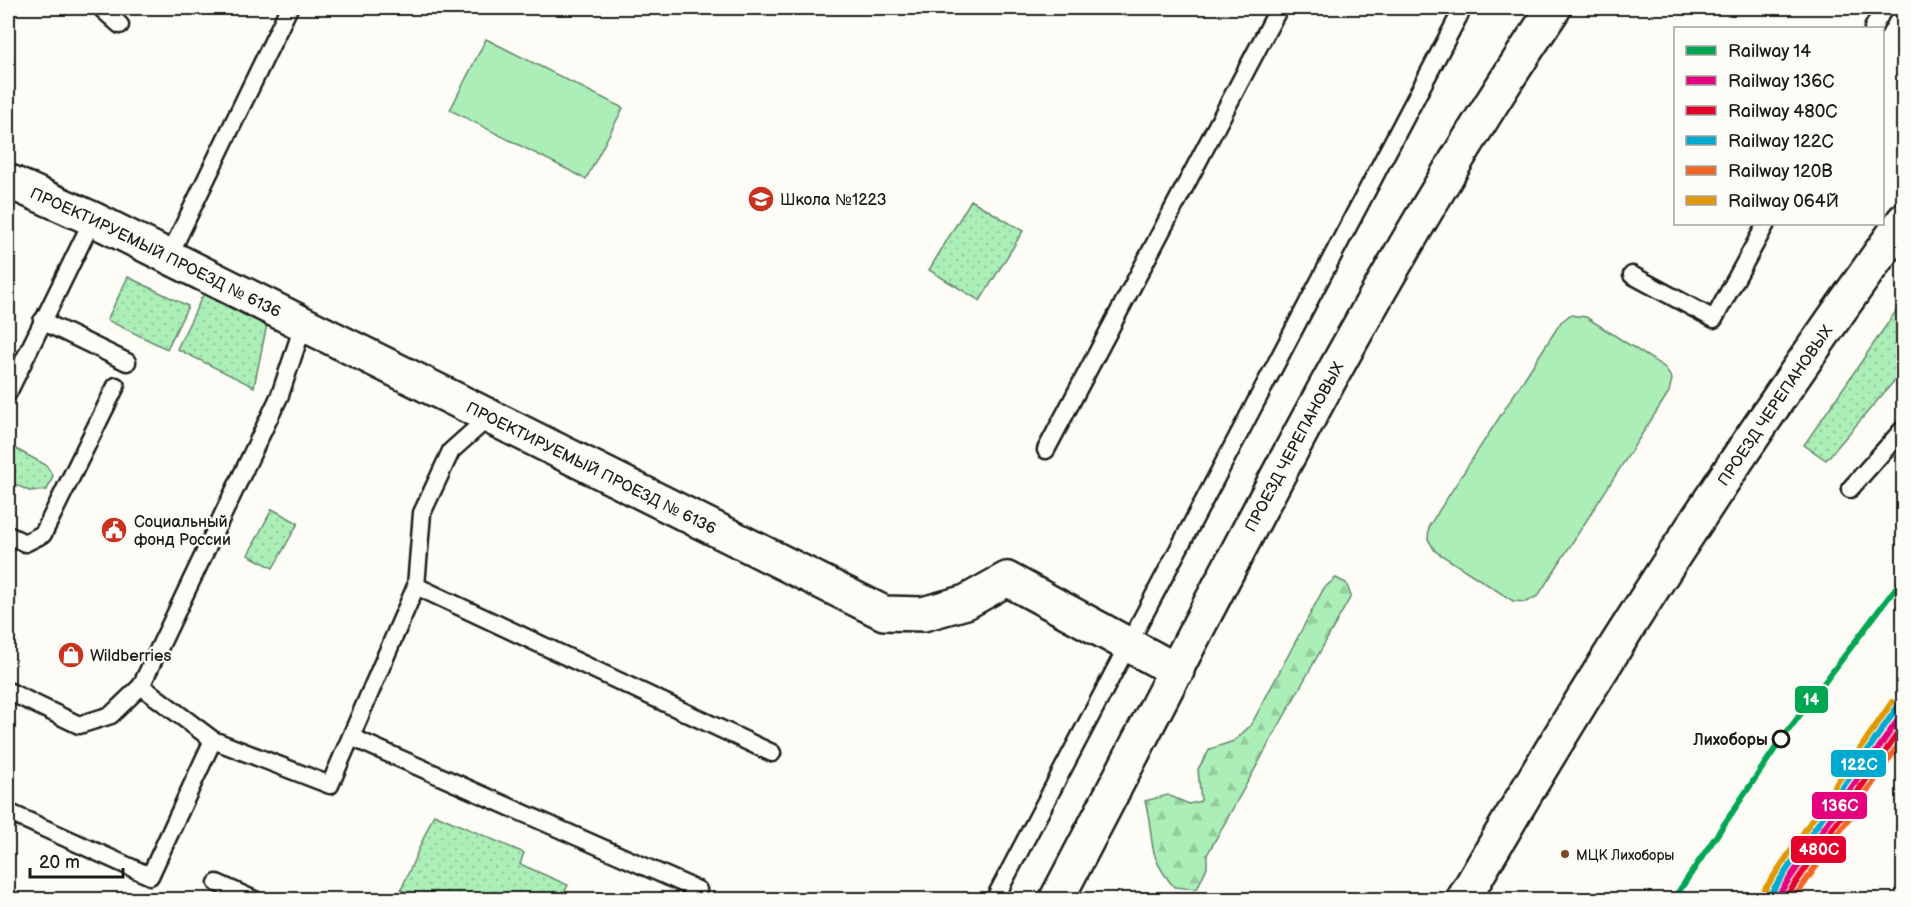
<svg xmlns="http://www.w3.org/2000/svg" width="1911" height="907" font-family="'Balsamiq Sans',sans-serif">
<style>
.green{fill:url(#green-dots);stroke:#64856a;stroke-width:1.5}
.forest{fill:url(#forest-firs);stroke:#64856a;stroke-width:1.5}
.pitch{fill:#abeeb7;stroke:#64856a;stroke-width:1.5}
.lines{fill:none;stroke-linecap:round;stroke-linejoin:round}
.lane-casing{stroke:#1c1c1c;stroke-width:21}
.street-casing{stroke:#1c1c1c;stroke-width:38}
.lane{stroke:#fdfcf7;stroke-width:16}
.street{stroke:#fdfcf7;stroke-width:33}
.rail-1-casing{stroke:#fdfcf7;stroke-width:10}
.rail-2-casing{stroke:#fdfcf7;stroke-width:10}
.rail-3-casing{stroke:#fdfcf7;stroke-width:10}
.rail-4-casing{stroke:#fdfcf7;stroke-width:10}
.rail-5-casing{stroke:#fdfcf7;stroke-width:10}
.rail-6-casing{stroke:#fdfcf7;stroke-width:10}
.rail-1{stroke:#00a651;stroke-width:6}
.rail-2{stroke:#e5007d;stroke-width:6}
.rail-3{stroke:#e4002b;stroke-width:6}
.rail-4{stroke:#00a9ce;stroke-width:6}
.rail-5{stroke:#f26522;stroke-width:6}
.rail-6{stroke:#e19803;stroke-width:6}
.stop-dot{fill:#fdfcf7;stroke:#1c1c1c;stroke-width:3}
.bus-dot{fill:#7a4b2a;stroke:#fdfcf7;stroke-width:2}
.labels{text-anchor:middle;stroke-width:4.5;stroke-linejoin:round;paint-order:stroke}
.bus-label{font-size:14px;fill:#1c1c1c;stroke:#fdfcf7;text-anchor:start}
.poi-label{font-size:16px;fill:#1c1c1c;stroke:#fdfcf7;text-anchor:start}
.street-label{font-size:16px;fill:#1c1c1c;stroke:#fdfcf7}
.stop-label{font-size:16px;font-weight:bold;fill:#1c1c1c;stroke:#fdfcf7;text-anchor:end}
.line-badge{stroke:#fdfcf7;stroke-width:2}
.badge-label{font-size:16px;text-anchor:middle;font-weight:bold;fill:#fff}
</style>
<defs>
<pattern id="green-dots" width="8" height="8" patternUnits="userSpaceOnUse" patternTransform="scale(1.5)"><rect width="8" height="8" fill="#abeeb7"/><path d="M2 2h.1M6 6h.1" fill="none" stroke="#93cc9d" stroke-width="1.8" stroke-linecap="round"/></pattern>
<pattern id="forest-firs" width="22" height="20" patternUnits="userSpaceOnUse" patternTransform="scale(1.5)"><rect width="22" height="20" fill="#abeeb7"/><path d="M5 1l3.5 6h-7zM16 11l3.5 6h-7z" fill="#93cc9d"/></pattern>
</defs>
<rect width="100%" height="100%" fill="#fdfcf7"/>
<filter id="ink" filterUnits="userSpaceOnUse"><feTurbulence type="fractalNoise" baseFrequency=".0167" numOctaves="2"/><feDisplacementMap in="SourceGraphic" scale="12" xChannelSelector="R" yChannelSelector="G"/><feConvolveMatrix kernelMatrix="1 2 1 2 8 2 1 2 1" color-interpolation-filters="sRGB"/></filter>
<g filter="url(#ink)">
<path class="green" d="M971,200L1023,231L980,301L929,270Z
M128,277L188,306L167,349L107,320Z
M204,293L267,324L254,387L177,349Z
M1903,301V371L1826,460L1804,445Z
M14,448L46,465L53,476L47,490L29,491L8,481V449Z
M272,509L298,523L273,568L248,555Z
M434,814L524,853L520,864L568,885L561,899H423L401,890Z"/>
<path class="forest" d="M1336,578L1346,583L1351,596L1207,855V867L1197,889L1174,887C1144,851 1156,841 1145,801L1168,795L1189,804L1201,801L1198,769L1210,749L1234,741L1251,725L1324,588Z"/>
<path class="pitch" d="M486,39L623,108L586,179L450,110Z
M1570,315L1586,317L1664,367L1672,379L1669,392L1538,596L1526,602L1513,601L1435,551L1428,539L1429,526L1561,322Z"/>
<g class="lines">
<defs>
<path id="lane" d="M101,8L120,25
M1873,28L1884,8
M168,258L289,8
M1632,275L1714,319L1766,224
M42,321L127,362
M8,393L93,219
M1046,450L1279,8
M1850,489L1904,428
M8,535L25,543L43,534L116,386
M416,586L772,753
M141,686L213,740
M8,691L79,725L111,715L141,686L280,395L303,326
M351,737L698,890L694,900
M8,812L150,876L213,740L330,785L416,586L422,513L451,451L489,417
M217,883L255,900
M994,900L1463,8"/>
<g id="street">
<path id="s1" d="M8,181L93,219L884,613L923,614L966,602L1007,579L1177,671"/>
<path id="s2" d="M1056,900C1215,599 1363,290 1554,8"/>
<path id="s3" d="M1463,900C1598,665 1745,440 1904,220"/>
</g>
</defs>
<use href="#lane" class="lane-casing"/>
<use href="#street" class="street-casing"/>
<use href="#lane" class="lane"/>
<use href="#street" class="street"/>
<defs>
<path id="rail-1" d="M1673,900L1781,740L1904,577"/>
<path id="rail-2" d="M1775,900L1904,711"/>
<path id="rail-3" d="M1784,900L1904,724"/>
<path id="rail-4" d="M1769,896L1898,706"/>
<path id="rail-5" d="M1793,900L1904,737"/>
<path id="rail-6" d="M1763,892L1892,702"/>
</defs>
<use href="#rail-1" class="rail-1-casing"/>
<use href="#rail-2" class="rail-2-casing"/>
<use href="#rail-3" class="rail-3-casing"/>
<use href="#rail-4" class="rail-4-casing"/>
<use href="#rail-5" class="rail-5-casing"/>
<use href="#rail-6" class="rail-6-casing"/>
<use href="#rail-1" class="rail-1"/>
<use href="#rail-2" class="rail-2"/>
<use href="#rail-3" class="rail-3"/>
<use href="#rail-4" class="rail-4"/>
<use href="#rail-5" class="rail-5"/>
<use href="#rail-6" class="rail-6"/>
</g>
</g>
<defs>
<symbol id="school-disc" viewBox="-11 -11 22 22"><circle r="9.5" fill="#c8321e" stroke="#fdfcf7"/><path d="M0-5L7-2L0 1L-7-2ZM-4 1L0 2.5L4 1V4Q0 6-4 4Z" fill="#fff"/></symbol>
<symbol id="civic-disc" viewBox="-11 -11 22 22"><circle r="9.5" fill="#c8321e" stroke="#fdfcf7"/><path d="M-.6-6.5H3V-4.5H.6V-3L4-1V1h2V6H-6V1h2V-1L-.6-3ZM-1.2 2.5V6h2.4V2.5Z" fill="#fff"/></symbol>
<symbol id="shop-disc" viewBox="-11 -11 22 22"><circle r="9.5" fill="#c8321e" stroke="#fdfcf7"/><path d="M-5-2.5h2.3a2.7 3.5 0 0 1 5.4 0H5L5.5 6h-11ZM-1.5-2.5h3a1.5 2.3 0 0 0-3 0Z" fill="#fff"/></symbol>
</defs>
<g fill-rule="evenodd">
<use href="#school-disc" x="746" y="184" width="30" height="30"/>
<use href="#civic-disc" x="99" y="515" width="30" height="30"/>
<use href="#shop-disc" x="56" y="640" width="30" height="30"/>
</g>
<circle class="stop-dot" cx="1781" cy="739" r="8"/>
<circle class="bus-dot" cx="1565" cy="854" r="5"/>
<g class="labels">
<g class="bus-label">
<text x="1576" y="860">МЦК Лихоборы</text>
</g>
<g class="poi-label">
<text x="780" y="205">Школа №1223</text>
<text x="134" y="527">Социальный<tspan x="134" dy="18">фонд России</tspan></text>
<text x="90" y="661">Wildberries</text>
</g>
<g class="street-label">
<text dy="6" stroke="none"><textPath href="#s1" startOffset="164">ПРОЕКТИРУЕМЫЙ ПРОЕЗД № 6136</textPath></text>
<text dy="6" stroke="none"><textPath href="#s3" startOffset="585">ПРОЕЗД ЧЕРЕПАНОВЫХ</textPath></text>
<text dy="6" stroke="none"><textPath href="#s2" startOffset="512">ПРОЕЗД ЧЕРЕПАНОВЫХ</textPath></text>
<text dy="6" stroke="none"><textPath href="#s1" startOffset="650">ПРОЕКТИРУЕМЫЙ ПРОЕЗД № 6136</textPath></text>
</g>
<g class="stop-label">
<text x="1768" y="745">Лихоборы</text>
</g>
</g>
<g class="line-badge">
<rect x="1794" y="685" width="35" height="29" rx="6" fill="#00a651"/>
<rect x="1830" y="749" width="57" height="29" rx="6" fill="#00a9ce"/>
<rect x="1811" y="791" width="57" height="29" rx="6" fill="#e5007d"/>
<rect x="1790" y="835" width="57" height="29" rx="6" fill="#e4002b"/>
</g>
<g class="badge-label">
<text x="1811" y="705">14</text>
<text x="1859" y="770">122С</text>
<text x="1840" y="811">136С</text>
<text x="1819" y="855">480С</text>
</g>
<rect width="1911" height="907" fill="none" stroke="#fdfcf7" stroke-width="30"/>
<rect x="15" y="15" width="1881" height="877" fill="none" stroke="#1c1c1c" stroke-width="2" filter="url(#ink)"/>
<rect x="1674" y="27" width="210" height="198" fill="#fdfcf7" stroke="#a3a29f" stroke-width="1.5"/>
<rect x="1686" y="46" width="30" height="9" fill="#00a651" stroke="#a3a29f" stroke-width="1.5"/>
<text x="1728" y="57" font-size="18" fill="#1c1c1c">Railway 14</text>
<rect x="1686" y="76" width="30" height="9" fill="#e5007d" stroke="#a3a29f" stroke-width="1.5"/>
<text x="1728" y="87" font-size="18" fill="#1c1c1c">Railway 136С</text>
<rect x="1686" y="106" width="30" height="9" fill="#e4002b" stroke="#a3a29f" stroke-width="1.5"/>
<text x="1728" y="117" font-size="18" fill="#1c1c1c">Railway 480С</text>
<rect x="1686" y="136" width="30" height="9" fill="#00a9ce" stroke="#a3a29f" stroke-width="1.5"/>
<text x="1728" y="147" font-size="18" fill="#1c1c1c">Railway 122С</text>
<rect x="1686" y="166" width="30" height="9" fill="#f26522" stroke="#a3a29f" stroke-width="1.5"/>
<text x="1728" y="177" font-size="18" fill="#1c1c1c">Railway 120В</text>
<rect x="1686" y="196" width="30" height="9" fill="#e19803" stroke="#a3a29f" stroke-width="1.5"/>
<text x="1728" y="207" font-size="18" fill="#1c1c1c">Railway 064Й</text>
<path d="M30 868v9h93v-9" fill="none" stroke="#1c1c1c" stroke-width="3"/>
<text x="39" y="868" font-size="18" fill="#1c1c1c" stroke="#fdfcf7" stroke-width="4.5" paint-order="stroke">20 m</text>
</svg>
